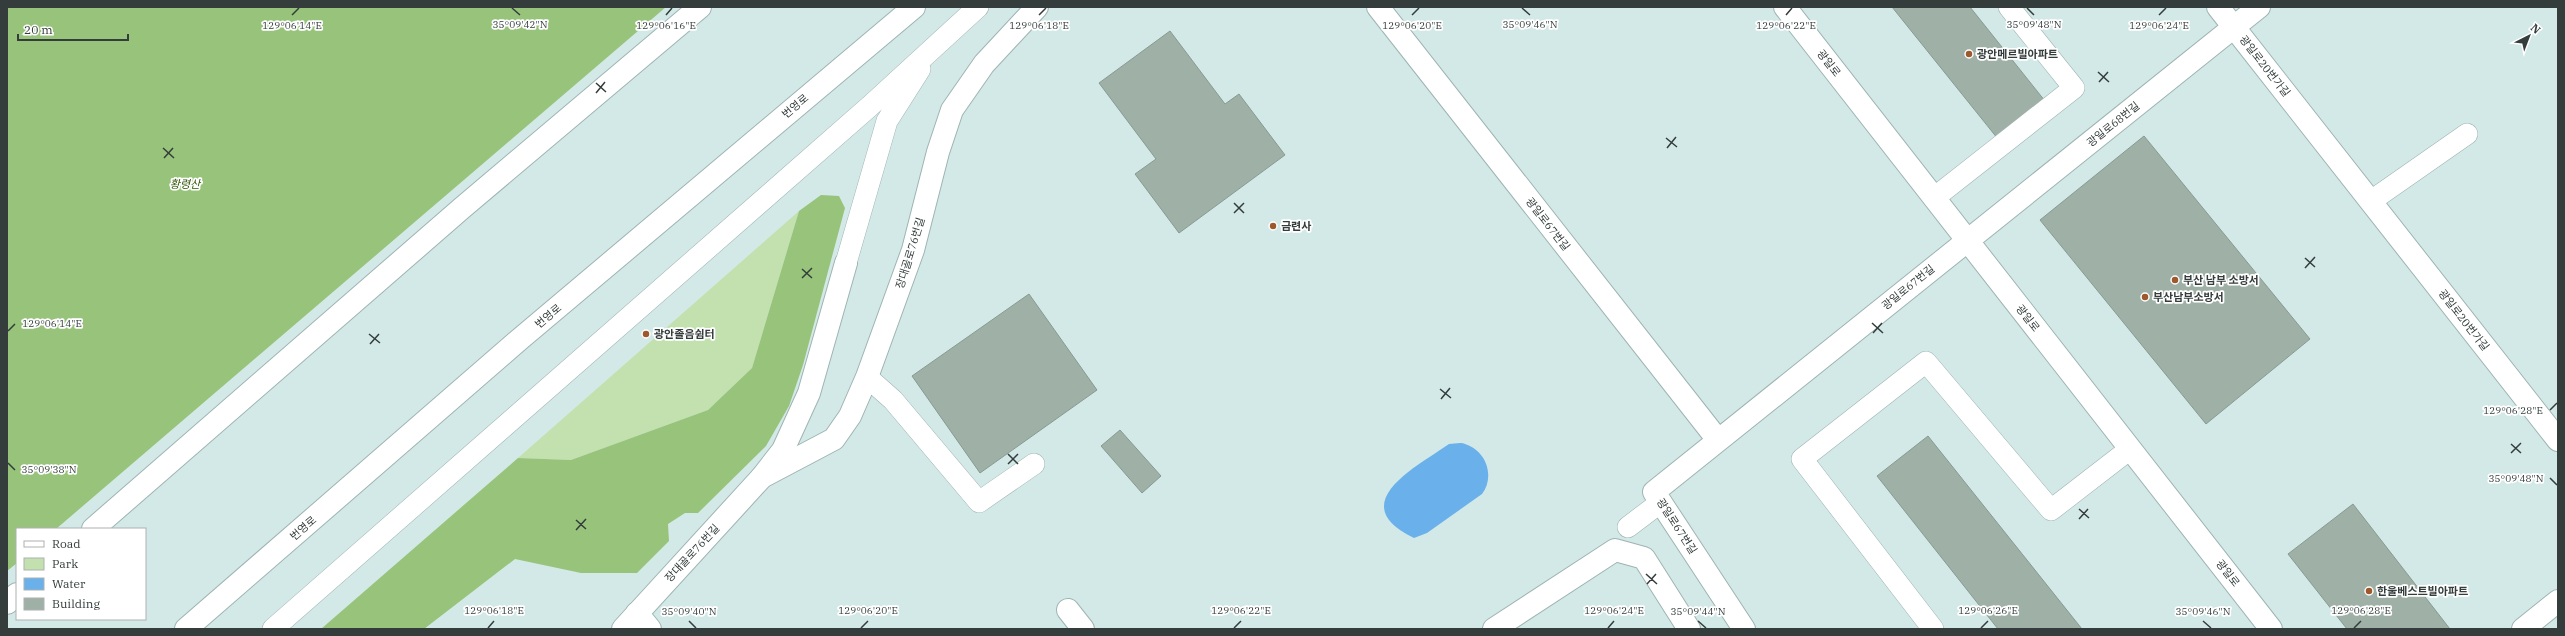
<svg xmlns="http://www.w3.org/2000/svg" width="2565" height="636" font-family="'IBM Plex Serif','Noto Sans KR',serif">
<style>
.green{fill:#c2e1af}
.forest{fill:#97c47a}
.water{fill:#6ab1eb}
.building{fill:#9fb1a7;stroke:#899a90}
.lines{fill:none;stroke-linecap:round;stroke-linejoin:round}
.lane-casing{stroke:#9eb4b2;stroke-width:22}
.street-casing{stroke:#9eb4b2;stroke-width:24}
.secondary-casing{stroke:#9eb4b2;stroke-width:24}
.highway-casing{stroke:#9eb4b2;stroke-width:24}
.lane{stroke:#fff;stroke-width:21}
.street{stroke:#fff;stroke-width:22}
.secondary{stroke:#fff;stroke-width:22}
.highway{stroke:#fff;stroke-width:22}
.ticks{fill:none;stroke:#343d3c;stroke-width:1.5}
.poi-dot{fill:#9d582d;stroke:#fff;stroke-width:1.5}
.labels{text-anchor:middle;stroke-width:3.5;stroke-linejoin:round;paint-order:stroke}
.poi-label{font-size:11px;font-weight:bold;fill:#343d3c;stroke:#fff;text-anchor:start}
.street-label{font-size:11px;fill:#343d3c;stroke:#fff}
.park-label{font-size:11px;font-style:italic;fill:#2d5402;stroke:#fff}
.ticks-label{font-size:10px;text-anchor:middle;fill:#343d3c;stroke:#fff;stroke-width:3.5;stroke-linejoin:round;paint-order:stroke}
</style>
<rect width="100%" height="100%" fill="#d3e9e7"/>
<path class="green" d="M799,211L752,368L708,410L571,460L518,458Z"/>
<path class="forest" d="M7,7H666L56,529H17V563L7,571Z
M821,195L839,196L845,208L803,365L789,406L766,446L698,513H685L668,524L669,541L637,573H581L515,559L424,629H321L518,458L571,460L708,410L752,368L799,211Z"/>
<path class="water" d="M1449,444C1454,444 1461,442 1465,444C1487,451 1495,477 1482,494L1427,533L1414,538C1343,504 1416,467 1449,444Z"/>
<path class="building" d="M1892,7H1970L2045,101L1998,139Z
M1170,31L1225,104L1239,94L1285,155L1179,233L1135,174L1156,159L1099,83Z
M2144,136L2310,339L2206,424L2040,220Z
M1029,294L1097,390L980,473L912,376Z
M1120,430L1161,476L1142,493L1101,446Z
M1928,436L2082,629H1998L1877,476Z
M2353,504L2450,629H2347L2288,554Z"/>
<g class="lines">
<defs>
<path id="lane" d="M1934,198L2074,88L2009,7
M2371,201L2467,134
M846,263L887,121L920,69
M867,377L893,400L979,502L1034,464
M1628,527L1661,502
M273,629L870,106L978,7
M1933,629L1802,459L1926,362L2051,510L2130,449"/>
<path id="street" d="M1378,7L1718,440
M2218,7L2558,440
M762,477L834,439L850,416L867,377L913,250L938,152L952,110L984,64L1037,7
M1068,610L1083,629
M637,613L650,629
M1494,629L1615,550L1644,558L1689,629
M1744,629L1654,492L2259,7
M2523,629L2558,601"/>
<path id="secondary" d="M1785,7L2271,629
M623,629L762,477L783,450L809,393L846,263"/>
<path id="highway" d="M93,529L462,208L700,7
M7,603L17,594
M186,629L520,339L914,7"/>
</defs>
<use href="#lane" class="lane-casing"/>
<use href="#street" class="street-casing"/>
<use href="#secondary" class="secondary-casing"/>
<use href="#highway" class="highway-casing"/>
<use href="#lane" class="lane"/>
<use href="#street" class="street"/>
<use href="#secondary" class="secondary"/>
<use href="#highway" class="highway"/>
</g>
<path class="ticks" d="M512,8L520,15M1522,8L1530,15M2027,8L2034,15M292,15L299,8M666,15L672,8M1039,15L1046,8M1412,15L1419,8M1786,15L1792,8M2159,15L2166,8M2098,72L2109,82M2099,82L2108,72M596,83L606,92M596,93L605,82M1666,138L1677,147M163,148L174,158M1667,148L1676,137M164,158L173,148M1234,203L1244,213M1234,213L1244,203M2305,258L2315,267M2305,268L2315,257M802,269L812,278M802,278L812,268M1872,323L1883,333M8,331L15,324M1873,333L1882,323M369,334L380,343M370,344L379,334M1440,389L1451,398M1441,399L1450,388M2550,410L2557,403M2511,444L2521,453M2511,453L2521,443M1008,454L1018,464M8,463L15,470M1008,464L1018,454M2550,478L2557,485M2079,509L2089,518M2079,519L2088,509M576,520L586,529M576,530L586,519M1646,574L1657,584M1647,584L1656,574M689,621L696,628M1698,621L1706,628M2203,621L2211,628M488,628L494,621M861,628L868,621M1234,628L1241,621M1608,628L1614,621M1981,628L1988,621M2354,628L2361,621"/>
<g class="poi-dot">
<circle cx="1969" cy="54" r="4"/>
<circle cx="1273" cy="226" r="4"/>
<circle cx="2175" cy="280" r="4"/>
<circle cx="2145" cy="297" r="4"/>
<circle cx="646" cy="334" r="4"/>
<circle cx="2369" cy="591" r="4"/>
</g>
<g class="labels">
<g class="poi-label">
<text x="1977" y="58">광안메르빌아파트</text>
<text x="1281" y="230">금련사</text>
<text x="2183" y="284">부산 남부 소방서</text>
<text x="2153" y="301">부산남부소방서</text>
<text x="654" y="338">광안졸음쉼터</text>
<text x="2377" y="595">한울베스트빌아파트</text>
</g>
<g class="street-label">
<text transform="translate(1829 63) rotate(52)" y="4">광일로</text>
<text transform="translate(2265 66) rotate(52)" y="4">광일로20번가길</text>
<text transform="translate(795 106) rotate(-40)" y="4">번영로</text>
<text transform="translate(2113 124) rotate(-39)" y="4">광일로68번길</text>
<text transform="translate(1548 224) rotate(52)" y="4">광일로67번길</text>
<text transform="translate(910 253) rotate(-73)" y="4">장대골로76번길</text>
<text transform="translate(1908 287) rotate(-39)" y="4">광일로67번길</text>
<text transform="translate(548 316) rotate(-40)" y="4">번영로</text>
<text transform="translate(2028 318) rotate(52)" y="4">광일로</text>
<text transform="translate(2464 320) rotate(52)" y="4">광일로20번가길</text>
<text transform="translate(1677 526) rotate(57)" y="4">광일로67번길</text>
<text transform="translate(303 528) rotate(-41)" y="4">번영로</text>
<text transform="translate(692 553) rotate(-47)" y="4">장대골로76번길</text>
<text transform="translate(2228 573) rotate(52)" y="4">광일로</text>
</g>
<g class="park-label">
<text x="185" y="188">황령산</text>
</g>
</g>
<g class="ticks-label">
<text x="1530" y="28">35°09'46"N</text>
<text x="520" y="28">35°09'42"N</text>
<text x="2034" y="28">35°09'48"N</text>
<text x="292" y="29">129°06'14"E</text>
<text x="666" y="29">129°06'16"E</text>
<text x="1039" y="29">129°06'18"E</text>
<text x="1412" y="29">129°06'20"E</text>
<text x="1786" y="29">129°06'22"E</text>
<text x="2159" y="29">129°06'24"E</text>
<text x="52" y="327">129°06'14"E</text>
<text x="2513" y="414">129°06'28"E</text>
<text x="49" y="473">35°09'38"N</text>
<text x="2516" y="482">35°09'48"N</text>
<text x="494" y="614">129°06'18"E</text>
<text x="868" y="614">129°06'20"E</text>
<text x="1241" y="614">129°06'22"E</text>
<text x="1614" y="614">129°06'24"E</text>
<text x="1988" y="614">129°06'26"E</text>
<text x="2361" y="614">129°06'28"E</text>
<text x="689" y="615">35°09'40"N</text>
<text x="1698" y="615">35°09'44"N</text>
<text x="2203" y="615">35°09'46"N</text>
</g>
<rect width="2565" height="636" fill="none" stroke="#343d3c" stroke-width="16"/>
<rect x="16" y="528" width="130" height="92" fill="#ffffff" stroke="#aeb1b1"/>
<rect x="24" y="541" width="20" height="6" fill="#ffffff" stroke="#aeb1b1"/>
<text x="52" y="548" font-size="12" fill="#343d3c">Road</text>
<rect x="24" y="558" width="20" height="12" fill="#c2e1af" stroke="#aeb1b1"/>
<text x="52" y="568" font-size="12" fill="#343d3c">Park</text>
<rect x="24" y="578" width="20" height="12" fill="#6ab1eb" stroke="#aeb1b1"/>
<text x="52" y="588" font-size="12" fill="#343d3c">Water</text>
<rect x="24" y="598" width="20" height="12" fill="#9fb1a7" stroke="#aeb1b1"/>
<text x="52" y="608" font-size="12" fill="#343d3c">Building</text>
<g transform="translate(2529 36) rotate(42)" stroke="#ffffff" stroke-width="3" paint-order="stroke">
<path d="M0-3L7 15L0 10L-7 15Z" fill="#343d3c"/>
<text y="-6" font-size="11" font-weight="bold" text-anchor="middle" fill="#343d3c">N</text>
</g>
<path d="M18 34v6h110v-6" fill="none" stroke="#343d3c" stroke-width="2"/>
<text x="24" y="34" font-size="12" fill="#343d3c" stroke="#ffffff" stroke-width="3" paint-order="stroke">20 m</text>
</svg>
